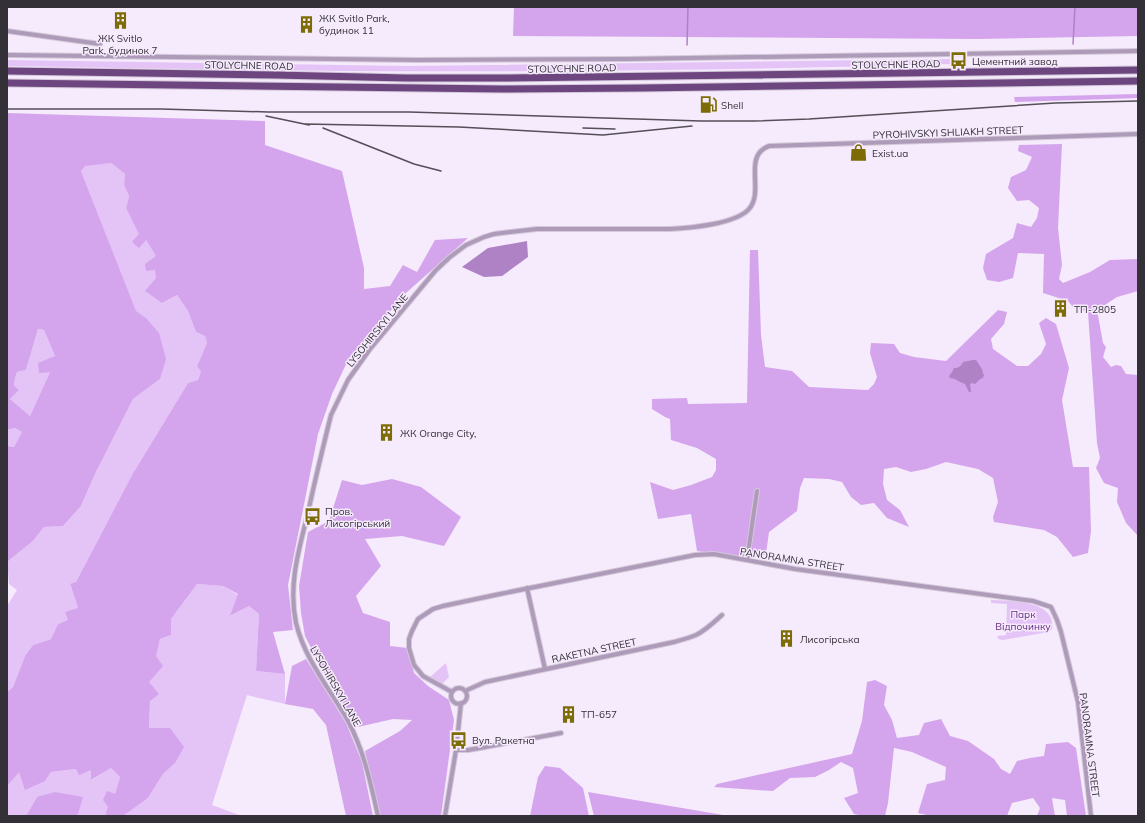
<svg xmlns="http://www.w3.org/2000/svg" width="1145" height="823" font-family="Mulish,sans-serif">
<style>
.green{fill:#e4c3f6}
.forest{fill:#d4a5ec;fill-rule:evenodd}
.water{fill:#af81c5}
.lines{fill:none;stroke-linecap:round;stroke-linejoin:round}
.stream{stroke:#af81c5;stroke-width:1.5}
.minor-casing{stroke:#d3c9d9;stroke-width:6}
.trunk-casing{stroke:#d3c9d9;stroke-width:9}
.minor{stroke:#ae9ab9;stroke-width:4}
.trunk{stroke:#6d4680;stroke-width:7}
.rail{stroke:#544f58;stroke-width:1.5}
.labels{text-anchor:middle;stroke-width:3;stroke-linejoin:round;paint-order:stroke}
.poi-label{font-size:10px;fill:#343037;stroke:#f6eafd;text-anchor:start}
.street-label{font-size:10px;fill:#343037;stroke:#f6eafd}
.park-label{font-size:10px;fill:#662d80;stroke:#f6eafd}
</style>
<rect width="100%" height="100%" fill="#f6eafd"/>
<path class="green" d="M950,59V64C749,70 549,72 348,71C234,70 121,68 7,66V60L408,66Z
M111,163L125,174L124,185L129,196L126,208L140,235L146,240L157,257L155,270L162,303L177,295L188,311L196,332L205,336L207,343L197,366L201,372L198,380L188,383L132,475L76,582L70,585L78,608L69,620L58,624L51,639L33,645L25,656L13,687L7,692V606L17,590L9,584L8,571L7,573V562L33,541L44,527L63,526L81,506L95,474L133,399L160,379L146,318L136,312L81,171L85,165Z
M38,329L44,330L55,356L50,372L30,416L10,399L19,390L14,385L15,378L17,372L26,370Z
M15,428L22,432L14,447L7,446V430Z
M197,584L223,586L238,595L231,616L249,606L259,614L256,671L285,674V704L247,695L212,805L242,816H123L148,798L163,774L175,763L149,728L150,701L148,682L160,639L171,635V619Z
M991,600C1010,601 1057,600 1052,629L1048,632L1003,640C1000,640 998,639 997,636L1006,635L1007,604L991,603Z
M446,663L449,677L442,684L430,677Z
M111,768L120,777L115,794L105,816H76L78,814L37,797L26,816H7V784H9L19,771L45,781L51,772L76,769H92V780Z"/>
<path class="forest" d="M514,7H1138V36L978,39L513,36Z
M1138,94V98L1015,102L1014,97Z
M7,113L265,121V145L342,171L364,268V289L390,286L403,265L417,272L435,240L468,238L407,292L349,358L332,394L318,434L288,585L293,630L273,632L285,674L256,671L259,614L249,606L230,616L238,594L223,586L197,584L171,619V635L160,639L156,656L163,666L149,682L159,694L150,701L149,728H170L184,747L175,763L163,774L148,798L123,816H105L108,807L103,800L107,791L115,794L120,777L111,768L91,780V770L79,775L76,769L51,772L45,781L25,790L19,772L9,784H7V692L13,687L25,656L33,645L51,639L58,624L68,620L65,612L78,608L70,584L76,582L132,475L188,383L198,380L201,372L197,366L207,343L205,336L196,332L188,311L177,295L162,303L145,291L156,278L155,270L146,271L145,264L156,256L146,240L139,248L132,242L139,234L126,208L129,196L124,185L125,174L111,163L85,166L81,171L136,311L146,318L159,333L166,359L160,379L133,399L95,474L81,506L63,526L44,527L33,541L7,562V446L14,447L22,432L15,428L7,430ZM38,329L44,330L55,356L38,363L39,373L50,372L30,416L10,399L19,390L14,385L15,378L17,372L26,370Z
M1062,144L1058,228L1062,265L1059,279L1063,283L1090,272L1110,260L1138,259V291L1117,297L1097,310L1103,343L1106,347L1103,357L1111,367L1116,365L1121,366L1126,374L1138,375V536L1126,523L1117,502L1118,488L1104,483L1096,468L1100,458L1097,443L1088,312L1073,307L1068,301L1043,293L1044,254L1018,253L1013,278L999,282L987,280L983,268L986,254L1013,238L1017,223L1031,227L1037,218L1039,208L1029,200L1017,201L1008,188L1011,177L1026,170L1032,157L1018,151L1019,145Z
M750,250H758L761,335L765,367L792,371L809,387L868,390L874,384L877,377L870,353L871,343L894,344L900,353L914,357L946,361L998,310L1007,312L1004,324L991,339L993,349L1017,366H1028L1041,354L1046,344L1039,323L1046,318L1056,324L1069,368L1062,400L1073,467H1089L1091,531L1088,553L1073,557L1057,537L1044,530L994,522L993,517L998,502L993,478L978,469L946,462L926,469L911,472L896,467L884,469L883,484L887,500L900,510L909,527L887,518L874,503L861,505L851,497L842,482L829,479L804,478L800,488L797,511L769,532L766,554C751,561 714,553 697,551L691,514L658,519L650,482L673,490L691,485L712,477L716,470V459L697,448L671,440L670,419L665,417L652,409V399L687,398L688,404L747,403Z
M392,479L421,487L461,517L444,546L402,536L365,539L381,566L356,596L363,613L390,622V646L408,648L414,673L428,686L449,700L454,720L441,816H380L365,751L400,731L412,720L393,719L358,727L322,670L305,636L301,613L299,586L308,532L329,521L342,480L362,485Z
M306,659L346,723L362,762L373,816H346L326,725L313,709L285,704L292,666Z
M875,680L887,686L884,705L892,720L897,738L919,735L924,723L941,719L950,736L968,741L994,759L1001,769L1010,774L1017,761L1030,758L1044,756L1046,744L1068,742L1076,748L1086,816H1067L1065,800L1052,798L1055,816H1037L1040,808L1033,798L1012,803L1007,816H931L918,813L927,784L945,780L946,767L912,752L894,748L888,803L885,816H864L854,814L844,798L858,793L853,768L841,762L829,770L815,777L790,778L773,791L714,787L717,784L852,754L862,721L867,682Z
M545,766L560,768L583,788L589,816H530L538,777Z
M55,792L83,797L78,814L76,816H26L37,797Z
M588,792L729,816H594Z"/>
<path class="water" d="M527,241L528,257L502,276L484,277L462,267L488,248Z
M973,360H976C978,363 980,366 982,369C983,371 982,373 984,375L983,378L980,379L975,384L972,383L970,384L971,392H969L965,384L958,381L955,379L950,378L949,376L952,372L954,368C959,368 961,366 963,362Z"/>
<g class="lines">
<path class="stream" d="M1073,44L1075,7
M687,45L688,7"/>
<defs>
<path id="minor" d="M7,31L100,44
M7,55L418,60L627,59L1138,51
M747,560L757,491
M527,588L545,669
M451 696a8 8 0 1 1 16 0a8 8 0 1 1-16 0Z
M465,691L485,682L674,642C681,640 689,638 696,635C706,630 714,622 722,615
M452,692L423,676L414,665L409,648V639L412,631L418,619L433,609L443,606L500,594L695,555L714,554L795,569L1033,601L1051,607L1057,620L1061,632L1078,702L1091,816
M456,750H468L480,748L561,733
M378,816C371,784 364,751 348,721C330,689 305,660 296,623C288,585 299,549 308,513C314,484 321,456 328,427L331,415L348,380L370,349L436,270L450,257L466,245L484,237L494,234L519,231L537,229H670C690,228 736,224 749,209C765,191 742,156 769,146L1138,134
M445,816L456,750L461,703"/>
<path id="trunk" d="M7,71L275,75L406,78H501L1138,70
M7,83L502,89L641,88L1138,81"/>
</defs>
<use href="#minor" class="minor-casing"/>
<use href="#trunk" class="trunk-casing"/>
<use href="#minor" class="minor"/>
<use href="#trunk" class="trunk"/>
<path class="rail" d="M7,109H161L268,112H409L701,121H754L809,119L1055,103L1138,101
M266,116L309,125
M305,124L459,127L603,135L692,126
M323,128L414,164L441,171
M583,128L615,129"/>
</g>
<defs>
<symbol id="building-bare" viewBox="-9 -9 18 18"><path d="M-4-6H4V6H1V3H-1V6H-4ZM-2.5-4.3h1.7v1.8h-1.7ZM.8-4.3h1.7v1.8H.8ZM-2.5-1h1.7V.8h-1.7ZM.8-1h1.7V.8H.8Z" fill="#7d6c05" stroke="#f6eafd" stroke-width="2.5" paint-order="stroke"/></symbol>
<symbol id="bus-bare" viewBox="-9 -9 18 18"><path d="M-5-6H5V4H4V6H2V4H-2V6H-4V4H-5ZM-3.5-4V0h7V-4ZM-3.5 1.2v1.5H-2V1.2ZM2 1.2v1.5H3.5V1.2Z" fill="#7d6c05" stroke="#f6eafd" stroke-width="2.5" paint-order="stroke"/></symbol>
<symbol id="fuel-bare" viewBox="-9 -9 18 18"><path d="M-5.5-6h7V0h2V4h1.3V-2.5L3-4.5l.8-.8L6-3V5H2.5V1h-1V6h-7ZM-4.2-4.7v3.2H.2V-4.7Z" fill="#7d6c05" stroke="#f6eafd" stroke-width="2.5" paint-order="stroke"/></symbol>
<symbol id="shop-bare" viewBox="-9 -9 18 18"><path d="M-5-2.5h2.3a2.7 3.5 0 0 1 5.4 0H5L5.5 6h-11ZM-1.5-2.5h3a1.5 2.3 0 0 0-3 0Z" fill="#7d6c05" stroke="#f6eafd" stroke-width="2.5" paint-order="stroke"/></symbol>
</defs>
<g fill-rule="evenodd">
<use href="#building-bare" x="108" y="8" width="25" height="25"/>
<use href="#building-bare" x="294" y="12" width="25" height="25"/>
<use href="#bus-bare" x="946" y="48" width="25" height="25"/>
<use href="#fuel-bare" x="696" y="92" width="25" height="25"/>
<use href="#shop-bare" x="846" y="140" width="25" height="25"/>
<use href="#building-bare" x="1048" y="296" width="25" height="25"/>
<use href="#building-bare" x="374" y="420" width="25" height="25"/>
<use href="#bus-bare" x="300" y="504" width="25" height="25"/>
<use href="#building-bare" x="774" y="626" width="25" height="25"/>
<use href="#building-bare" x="556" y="702" width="25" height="25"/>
<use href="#bus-bare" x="446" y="728" width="25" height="25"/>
</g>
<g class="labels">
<g class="poi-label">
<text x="319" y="22">ЖК Svitlo Park,<tspan x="319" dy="12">будинок 11</tspan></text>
<text x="120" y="42" text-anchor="middle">ЖК Svitlo<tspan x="120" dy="12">Park, будинок 7</tspan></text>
<text x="972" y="65">Цементний завод</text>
<text x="721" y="109">Shell</text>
<text x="872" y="157">Exist.ua</text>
<text x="1074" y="313">ТП-2805</text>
<text x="400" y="437">ЖК Orange City,</text>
<text x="325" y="515">Пров.<tspan x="325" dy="12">Лисогірський</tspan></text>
<text x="800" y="643">Лисогірська</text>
<text x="581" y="718">ТП-657</text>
<text x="472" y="744">Вул. Ракетна</text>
</g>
<g class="street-label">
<text transform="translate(896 64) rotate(-1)" y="4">STOLYCHNE ROAD</text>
<text transform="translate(249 65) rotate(1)" y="4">STOLYCHNE ROAD</text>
<text transform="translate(572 68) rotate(-1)" y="4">STOLYCHNE ROAD</text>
<text transform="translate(948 132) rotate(-2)" y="4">PYROHIVSKYI SHLIAKH STREET</text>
<text transform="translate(377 330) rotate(-51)" y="4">LYSOHIRSKYI LANE</text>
<text transform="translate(792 559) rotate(9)" y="4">PANORAMNA STREET</text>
<text transform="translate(594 650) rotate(-12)" y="4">RAKETNA STREET</text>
<text transform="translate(336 686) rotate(60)" y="4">LYSOHIRSKYI LANE</text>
<text transform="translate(1090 745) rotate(83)" y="4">PANORAMNA STREET</text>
</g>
<g class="park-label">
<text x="1023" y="618">Парк<tspan x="1023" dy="12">Відпочинку</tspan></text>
</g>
</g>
<rect width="1145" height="823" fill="none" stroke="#343037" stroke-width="16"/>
</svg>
